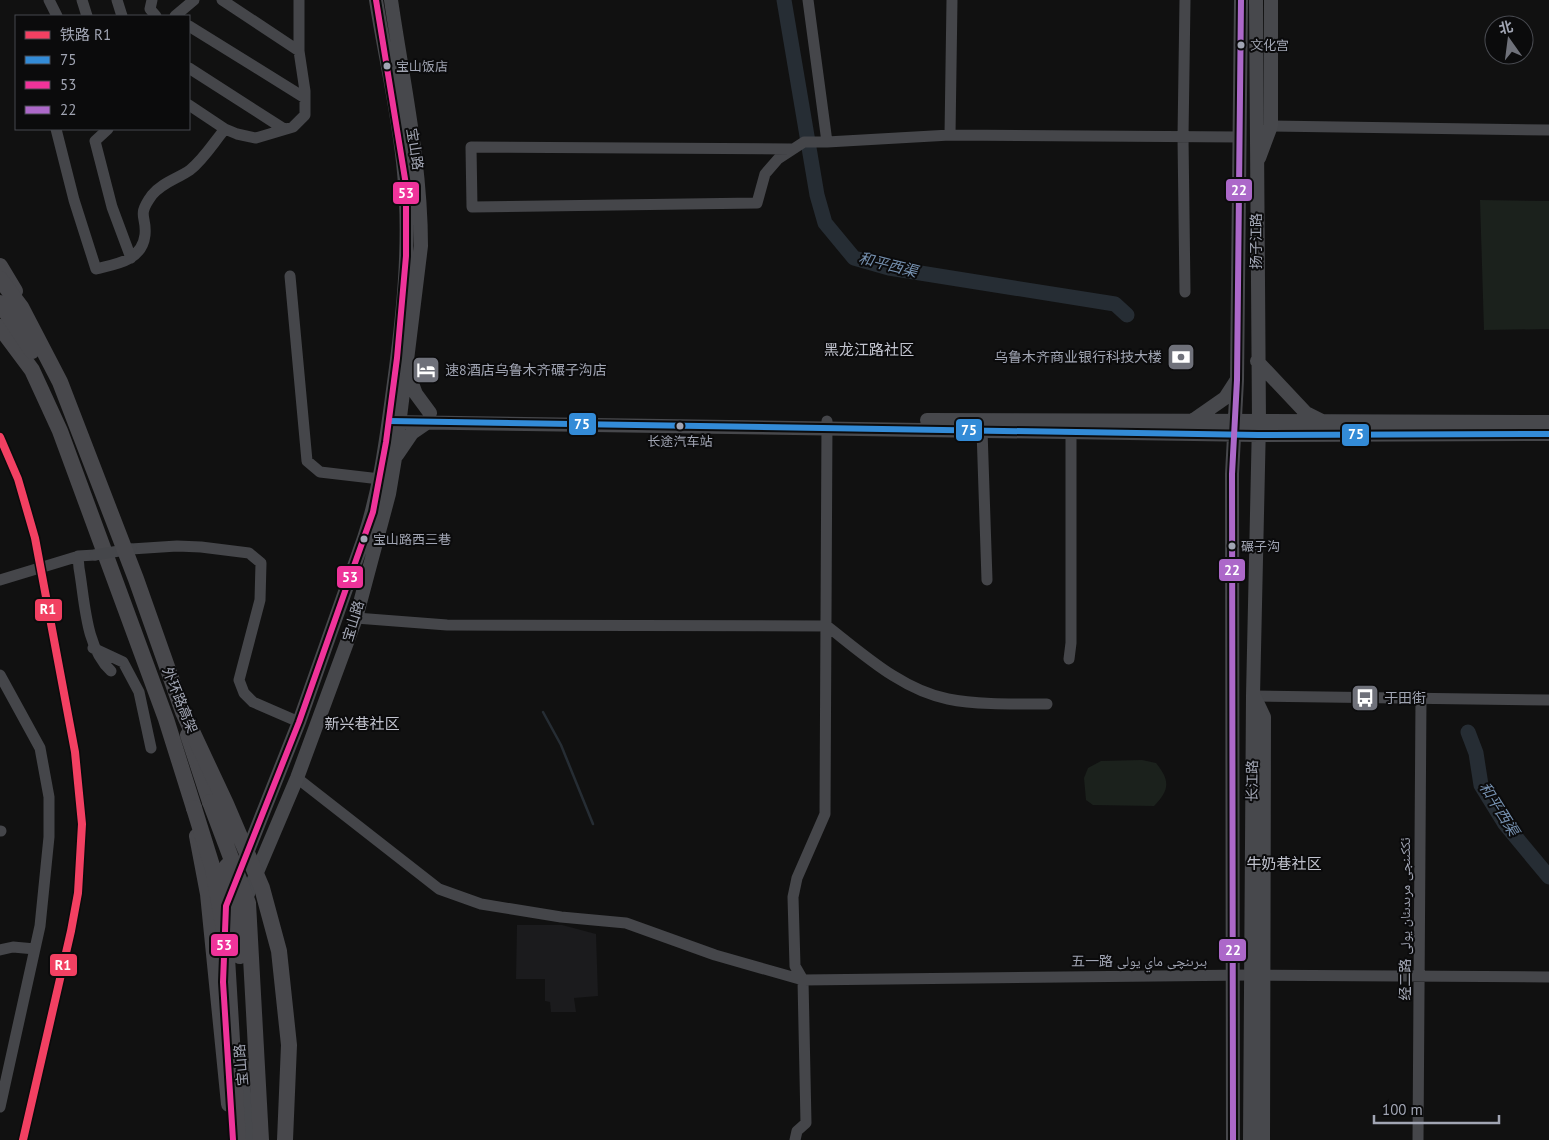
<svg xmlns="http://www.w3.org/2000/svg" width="1549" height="1140" font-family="'PT Sans','Noto Naskh Arabic','Noto Sans SC',sans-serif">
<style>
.built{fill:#1b1b1d}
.green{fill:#1b211c}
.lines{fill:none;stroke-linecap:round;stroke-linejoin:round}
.stream{stroke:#262d34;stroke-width:2.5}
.river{stroke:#262d34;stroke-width:15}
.minor{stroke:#45464a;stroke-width:11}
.major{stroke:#47484c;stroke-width:14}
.highway{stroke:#48484c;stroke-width:16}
.minor-bridge{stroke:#45464a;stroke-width:11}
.highway-bridge{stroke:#48484c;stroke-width:16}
.bus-1-casing{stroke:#0b0b0c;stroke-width:10}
.bus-2-casing{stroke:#0b0b0c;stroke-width:10}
.bus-3-casing{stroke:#0b0b0c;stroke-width:10}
.bus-1{stroke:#338bd7;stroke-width:6}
.bus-2{stroke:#ef339a;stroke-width:6}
.bus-3{stroke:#ac68c9;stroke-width:6}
.rail-1-casing{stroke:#0b0b0c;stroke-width:11}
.rail-1{stroke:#f24062;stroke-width:8}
.bus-dot{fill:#a1a5b3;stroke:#0b0b0c;stroke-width:2}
.labels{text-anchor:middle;stroke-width:4;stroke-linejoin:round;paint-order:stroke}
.bus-label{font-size:13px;fill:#a1a5b3;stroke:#0b0b0c;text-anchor:start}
.street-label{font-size:14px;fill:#a1a5b3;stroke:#0b0b0c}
.poi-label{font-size:14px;fill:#a1a5b3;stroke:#0b0b0c;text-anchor:start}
.water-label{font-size:15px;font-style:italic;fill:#7691b0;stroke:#0b0b0c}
.neighbourhood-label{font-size:15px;fill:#c2c4cf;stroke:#0b0b0c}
.line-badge{stroke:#0b0b0c;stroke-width:2}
.badge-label{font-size:14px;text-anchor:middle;font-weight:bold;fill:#fff}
</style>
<rect width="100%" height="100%" fill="#111"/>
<path class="built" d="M517,925H562L596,934L598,996L574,998L576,1012H551L550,1002L545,1001V979H516Z"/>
<path class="green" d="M1480,200L1549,201V329L1484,330Z
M1142,760L1156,763C1170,780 1170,790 1154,806L1093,805L1086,800L1084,778L1088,768L1101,761Z"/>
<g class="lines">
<path class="stream" d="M543,712L561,745L593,824"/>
<path class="river" d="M784,0L817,195L825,223L854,258L889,268L1115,304L1127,315
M1468,732L1476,753L1481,785L1505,824L1549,877"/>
<path class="minor" d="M49,0L57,16
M82,0L87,16
M117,0L122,16
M152,0L150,9L156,16
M222,0L299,51
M808,0L827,142
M175,16L194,0
M189,26L305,98
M189,68L284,129
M189,105L225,129L237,134L256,138L293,127L305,115V91L299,51V0
M1271,126L1549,130
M56,129L74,200L96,269C116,264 142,261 145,235C147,215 136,217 152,195C163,182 177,179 190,170C204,159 214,142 225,129
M108,129L95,141L112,207L131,258
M950,135L952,0
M791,149L471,147L472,207L757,203L765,174L778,159L804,142H827L950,135L1240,137
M290,276L307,461L320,472L380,479
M1185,292L1183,137L1185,0
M982,430L987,580
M131,549L177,546L201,547L249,553L261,563L260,600L239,680L244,693L253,702L299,722
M95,555L78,556L79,568C85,601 85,647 111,671
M0,580L79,556
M356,618L447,625L827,626C863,654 902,690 948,699C977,705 1017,704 1047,704
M93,648L123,662L139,692L151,748
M1069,659L1071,643V431
M0,675L40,748L49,797V837L40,926L0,1107
M1253,696L1549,700
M297,778L439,889L481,904L561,917L626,923L715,955L803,980
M0,831H1
M0,950L13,947L35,949
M803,980L795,966L793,897L797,878L825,814L827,421
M795,1140L797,1131L806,1123L803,980L1250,975L1549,977
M1418,1140L1421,698"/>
<path class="major" d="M1259,158L1271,126V0
M1257,361L1306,413L1322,421
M408,373L416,394L430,413
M927,420L1549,422
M1192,421L1225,398L1236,381
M392,422L1258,435L1549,434
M397,455L412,433L428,422
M1255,698L1264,717L1263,1140
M245,858L299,722L364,538C380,490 386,441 393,390C403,318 411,244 404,172C399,114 385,57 376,0
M244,903L297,778L356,618L389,494L395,458L421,246C421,163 403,82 391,0
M241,1059L248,1140
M1233,1140L1232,474L1237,380L1241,0
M1250,1140L1253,696L1259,422L1256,0"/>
<path class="highway" d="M0,266L15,291
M0,327L32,370L60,431L166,719L194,808
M188,735L210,802
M197,836L208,894L229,1104"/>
<path class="minor-bridge" d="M95,555L131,549"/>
<path class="highway-bridge" d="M0,279L21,307L60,382L136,579L183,712L226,804L262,888L279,951L289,1045L285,1140
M0,303L32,351
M210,802L248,903L261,1140
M194,808L213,869L226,941L238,1140
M227,866L240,956"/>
<defs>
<path id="bus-1" d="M389,421L1258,435L1549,434"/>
<path id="bus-2" d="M233,1140L223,982L226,906L299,722L373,512L386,442L397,358L406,256V185L376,0"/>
<path id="bus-3" d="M1233,1140L1232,474L1237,380L1241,0"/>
</defs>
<use href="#bus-1" class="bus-1-casing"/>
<use href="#bus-2" class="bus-2-casing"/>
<use href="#bus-3" class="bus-3-casing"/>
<use href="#bus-1" class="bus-1"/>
<use href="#bus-2" class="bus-2"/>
<use href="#bus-3" class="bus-3"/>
<defs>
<path id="rail-1" d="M0,437L18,479L35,538L75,752L82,824L78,893L71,931L23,1140"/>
</defs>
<use href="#rail-1" class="rail-1-casing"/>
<use href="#rail-1" class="rail-1"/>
</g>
<defs>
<symbol id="bank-square" viewBox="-11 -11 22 22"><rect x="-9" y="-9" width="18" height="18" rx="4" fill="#6f717a" stroke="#0b0b0c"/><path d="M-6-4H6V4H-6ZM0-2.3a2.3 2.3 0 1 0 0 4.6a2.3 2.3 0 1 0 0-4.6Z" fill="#fff"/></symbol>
<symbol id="hotel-square" viewBox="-11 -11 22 22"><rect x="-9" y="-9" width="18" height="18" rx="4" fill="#6f717a" stroke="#0b0b0c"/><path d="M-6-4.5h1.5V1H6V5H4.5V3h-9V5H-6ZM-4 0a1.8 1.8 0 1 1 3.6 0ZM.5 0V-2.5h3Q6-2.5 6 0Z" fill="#fff"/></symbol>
<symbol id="bus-square" viewBox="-11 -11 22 22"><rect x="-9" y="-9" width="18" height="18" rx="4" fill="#6f717a" stroke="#0b0b0c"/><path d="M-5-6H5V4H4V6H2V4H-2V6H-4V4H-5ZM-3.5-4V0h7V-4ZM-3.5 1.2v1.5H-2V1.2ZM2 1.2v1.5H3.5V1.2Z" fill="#fff"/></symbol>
</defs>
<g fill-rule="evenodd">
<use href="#bank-square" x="1165" y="341" width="32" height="32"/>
<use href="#hotel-square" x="410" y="354" width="32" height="32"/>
<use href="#bus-square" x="1349" y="682" width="32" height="32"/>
</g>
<g class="bus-dot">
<circle cx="1241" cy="45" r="4.5"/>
<circle cx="387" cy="66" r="4.5"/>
<circle cx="680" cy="426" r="4.5"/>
<circle cx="364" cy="539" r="4.5"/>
<circle cx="1232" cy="546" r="4.5"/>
</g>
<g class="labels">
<g class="bus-label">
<text x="1250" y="50">文化宫</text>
<text x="396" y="71">宝山饭店</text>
<text x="680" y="446" text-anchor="middle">长途汽车站</text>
<text x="373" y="544">宝山路西三巷</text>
<text x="1241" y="551">碾子沟</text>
</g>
<g class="street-label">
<text transform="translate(415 149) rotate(81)" y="5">宝山路</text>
<text transform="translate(1256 241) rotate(-90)" y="5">扬子江路</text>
<text transform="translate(353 621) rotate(-73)" y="5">宝山路</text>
<text transform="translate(180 700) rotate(68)" y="5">外环路高架</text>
<text transform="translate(1252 781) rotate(-89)" y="5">长江路</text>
<text transform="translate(1405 919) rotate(-90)" y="5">经二路 ئككىنجى مرىدىئان يولى</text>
<text x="1139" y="966">五一路 بىرىنچى ماي يولى</text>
<text transform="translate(241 1065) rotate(-95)" y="5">宝山路</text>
</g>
<g class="poi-label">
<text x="1162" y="362" text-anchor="end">乌鲁木齐商业银行科技大楼</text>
<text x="445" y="375">速8酒店乌鲁木齐碾子沟店</text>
<text x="1384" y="703">于田街</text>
</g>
<g class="water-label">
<text transform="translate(888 265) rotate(14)" y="5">和平西渠</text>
<text transform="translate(1499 809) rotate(58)" y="5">和平西渠</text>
</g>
<g class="neighbourhood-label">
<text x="869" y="355">黑龙江路社区</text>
<text x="362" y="729">新兴巷社区</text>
<text x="1284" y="869">牛奶巷社区</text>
</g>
</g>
<g class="line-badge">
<rect x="1225" y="178" width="28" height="24" rx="5" fill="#ac68c9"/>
<rect x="392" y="181" width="28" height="24" rx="5" fill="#ef339a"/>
<rect x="568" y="412" width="29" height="24" rx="5" fill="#338bd7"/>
<rect x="955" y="418" width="28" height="24" rx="5" fill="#338bd7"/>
<rect x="1341" y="423" width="29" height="24" rx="5" fill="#338bd7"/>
<rect x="1218" y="558" width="28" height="24" rx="5" fill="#ac68c9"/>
<rect x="336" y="565" width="28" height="24" rx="5" fill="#ef339a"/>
<rect x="34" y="598" width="29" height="24" rx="5" fill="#f24062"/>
<rect x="210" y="933" width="29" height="24" rx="5" fill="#ef339a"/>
<rect x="1218" y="938" width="29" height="24" rx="5" fill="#ac68c9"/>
<rect x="49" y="953" width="29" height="24" rx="5" fill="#f24062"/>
</g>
<g class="badge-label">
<text x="1239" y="195">22</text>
<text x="406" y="198">53</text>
<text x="582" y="429">75</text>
<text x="969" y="435">75</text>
<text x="1356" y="439">75</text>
<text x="1232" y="575">22</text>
<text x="350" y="582">53</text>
<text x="48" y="614">R1</text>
<text x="224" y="950">53</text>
<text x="1233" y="955">22</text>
<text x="63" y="970">R1</text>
</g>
<rect x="15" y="15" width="175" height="115" fill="#0b0b0c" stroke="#47494f"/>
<rect x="25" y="31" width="25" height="8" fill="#f24062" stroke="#47494f"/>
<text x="60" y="40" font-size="15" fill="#a1a5b3">铁路 R1</text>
<rect x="25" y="56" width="25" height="8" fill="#338bd7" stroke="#47494f"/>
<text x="60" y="65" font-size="15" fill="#a1a5b3">75</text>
<rect x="25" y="81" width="25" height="8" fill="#ef339a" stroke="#47494f"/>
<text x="60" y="90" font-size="15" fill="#a1a5b3">53</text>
<rect x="25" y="106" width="25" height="8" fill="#ac68c9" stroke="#47494f"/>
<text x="60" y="115" font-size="15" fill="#a1a5b3">22</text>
<g transform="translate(1509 40) rotate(346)"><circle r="24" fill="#0b0b0c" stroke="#47494f"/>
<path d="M0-4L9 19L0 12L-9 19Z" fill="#6f717a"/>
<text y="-8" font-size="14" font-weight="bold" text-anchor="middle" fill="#a1a5b3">北</text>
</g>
<path d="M1374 1115v8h125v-8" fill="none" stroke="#a1a5b3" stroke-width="2.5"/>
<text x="1382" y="1115" font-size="15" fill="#a1a5b3" stroke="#0b0b0c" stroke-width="4" paint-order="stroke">100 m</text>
</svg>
